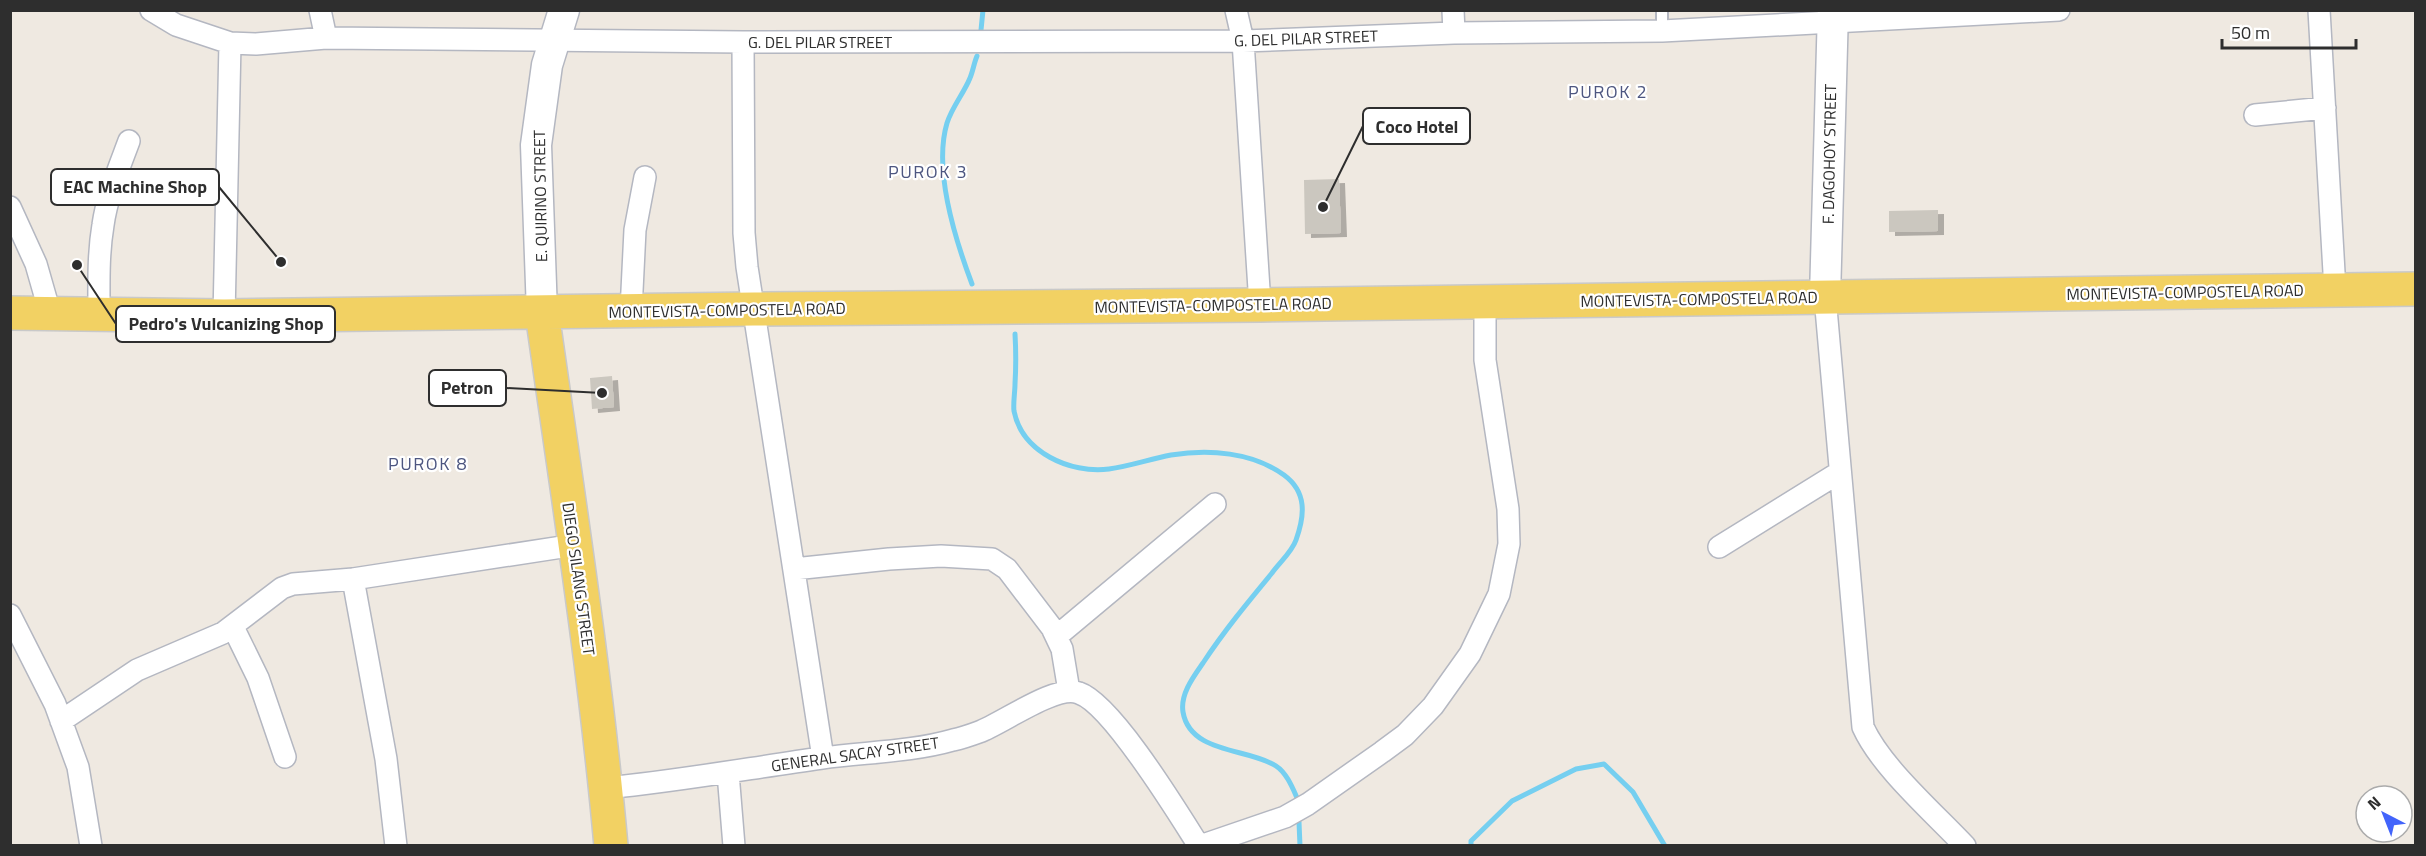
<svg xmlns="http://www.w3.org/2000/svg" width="2426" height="856" font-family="'Titillium Web',sans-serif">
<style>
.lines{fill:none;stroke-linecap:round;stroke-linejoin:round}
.stream{stroke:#75cff0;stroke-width:5}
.building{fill:#cbc7bf;filter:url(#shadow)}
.lane-casing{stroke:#b4b7c1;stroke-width:14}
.street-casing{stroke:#b4b7c1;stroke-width:24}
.secondary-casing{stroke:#b4b7c1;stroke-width:33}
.primary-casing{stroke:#c9c9c9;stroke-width:36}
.lane{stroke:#fff;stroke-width:10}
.street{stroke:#fff;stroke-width:21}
.secondary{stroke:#fff;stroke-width:30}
.primary{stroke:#f2d163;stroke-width:33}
.labels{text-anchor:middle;stroke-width:4.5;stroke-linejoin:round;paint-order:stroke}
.street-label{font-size:16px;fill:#2e2e2e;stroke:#fff}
.neighbourhood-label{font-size:18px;letter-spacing:1.5px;fill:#4d5680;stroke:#fff}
.leader{fill:none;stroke:#2e2e2e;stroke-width:2}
.callout-dot{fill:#2e2e2e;stroke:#fff;stroke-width:2}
.callout{fill:#fff;stroke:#2e2e2e;stroke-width:2}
.callout-label{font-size:18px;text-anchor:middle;font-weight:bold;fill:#2e2e2e}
</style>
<defs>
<filter id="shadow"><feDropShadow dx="6" dy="4" stdDeviation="0" flood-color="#0004"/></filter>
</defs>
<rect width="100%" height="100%" fill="#efe9e1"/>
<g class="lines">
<path class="stream" d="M981,30L983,10
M972,284C955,239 933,170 947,123C952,107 964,93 970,78C973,71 974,63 977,56
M1015,334C1016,351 1016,367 1015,384C1015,392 1013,403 1014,411C1022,452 1070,474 1109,469C1130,466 1150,459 1171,455C1209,449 1252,452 1284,475C1307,492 1305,515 1296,540C1292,552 1279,563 1272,573C1248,602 1224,631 1203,663C1194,676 1180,694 1183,712C1190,754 1249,748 1276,766C1287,773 1293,789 1298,800
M1299,822L1300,846
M1471,846V841L1512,801L1576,769L1604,764L1633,792L1665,846"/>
</g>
<path class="building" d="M1339,179L1341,233L1305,234L1304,180Z
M1938,210V231L1889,232V211Z
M612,376L614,407L592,409L590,378Z"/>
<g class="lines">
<defs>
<path id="lane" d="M1662,31V10"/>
<path id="street" d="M151,10L176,25L230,43L256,44L326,38L743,42L1243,41L1454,33L1662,31L2059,10
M320,10L326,38
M1236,10L1243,41L1260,305
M1453,10L1454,33
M2319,10L2335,290
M743,42L744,233L747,267L823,758
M2255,115L2325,108
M10,207L36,264L50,313
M1825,297L1863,727C1881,767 1933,812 1965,846
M631,311L635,230L645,177
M99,314C99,284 98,255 103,225C107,196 119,168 129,141
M224,316L230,43
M1719,547L1840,472
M794,569L889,559L941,556L992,559L1007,569L1052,628L1062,649L1069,691
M353,579L386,759L396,846
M10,615L55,704L78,767L91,846
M233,627L258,678L285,757
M1057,636L1215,504
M61,721L137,670L223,633L282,588L293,584L353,579L575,545
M728,773L734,846
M606,788C679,781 750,768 822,758C866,752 911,752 953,740C962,738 971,735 979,732C1003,723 1056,684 1079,693C1112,704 1178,813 1199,846
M1200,846L1285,817L1308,804L1382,752L1405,735L1433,706L1470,654L1499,594L1509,544L1508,509L1485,360V301"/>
<path id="secondary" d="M1825,297L1833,10
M542,313L536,145L547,65L564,10"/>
<path id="primary" d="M10,313L224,316L754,309L1260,305L2416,289
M542,313C567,490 595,667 611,846"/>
</defs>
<use href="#lane" class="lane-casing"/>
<use href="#street" class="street-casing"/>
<use href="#secondary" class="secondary-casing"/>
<use href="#primary" class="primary-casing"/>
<use href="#lane" class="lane"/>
<use href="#street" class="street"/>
<use href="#secondary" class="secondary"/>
<use href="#primary" class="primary"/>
</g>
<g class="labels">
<g class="street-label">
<text transform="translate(1306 38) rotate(-2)" y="6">G. DEL PILAR STREET</text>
<text x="820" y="48">G. DEL PILAR STREET</text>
<text transform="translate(1829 154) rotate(-89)" y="6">F. DAGOHOY STREET</text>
<text transform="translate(540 196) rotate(-91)" y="6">E. QUIRINO STREET</text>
<text transform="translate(2185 292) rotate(-1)" y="6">MONTEVISTA-COMPOSTELA ROAD</text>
<text transform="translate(1699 299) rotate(-1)" y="6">MONTEVISTA-COMPOSTELA ROAD</text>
<text transform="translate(1213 305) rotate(-1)" y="6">MONTEVISTA-COMPOSTELA ROAD</text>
<text transform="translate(727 310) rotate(-1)" y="6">MONTEVISTA-COMPOSTELA ROAD</text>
<text transform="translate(579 579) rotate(82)" y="6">DIEGO SILANG STREET</text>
<text transform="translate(855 754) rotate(-8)" y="6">GENERAL SACAY STREET</text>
</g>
<g class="neighbourhood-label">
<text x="1608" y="98">PUROK 2</text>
<text x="928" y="178">PUROK 3</text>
<text x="428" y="470">PUROK 8</text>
</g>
</g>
<path class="leader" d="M1323 207L1363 126M281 262L219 187M77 265L116 324M602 393L506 388"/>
<g class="callout-dot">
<circle cx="1323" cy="207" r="6"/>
<circle cx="281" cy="262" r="6"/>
<circle cx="77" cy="265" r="6"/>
<circle cx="602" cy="393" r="6"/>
</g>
<g class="callout">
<rect x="1363" y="108" width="107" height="36" rx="6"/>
<rect x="51" y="169" width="168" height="36" rx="6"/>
<rect x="116" y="306" width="219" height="36" rx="6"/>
<rect x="429" y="370" width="77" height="36" rx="6"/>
</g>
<g class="callout-label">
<text x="1417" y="133">Coco Hotel</text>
<text x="135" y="193">EAC Machine Shop</text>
<text x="226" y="330">Pedro's Vulcanizing Shop</text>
<text x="467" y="394">Petron</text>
</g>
<rect width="2426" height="856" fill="none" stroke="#2e2e2e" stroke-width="24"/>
<g transform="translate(2384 814) rotate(318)"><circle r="28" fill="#ffffff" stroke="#ababab" stroke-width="1.5"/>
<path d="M0-4.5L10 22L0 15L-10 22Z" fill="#4264fb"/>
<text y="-9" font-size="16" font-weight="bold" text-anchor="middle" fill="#2e2e2e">N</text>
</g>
<path d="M2222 39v9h134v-9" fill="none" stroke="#2e2e2e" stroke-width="3"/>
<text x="2231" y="39" font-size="18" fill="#2e2e2e" stroke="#ffffff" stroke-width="4.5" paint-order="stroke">50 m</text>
</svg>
